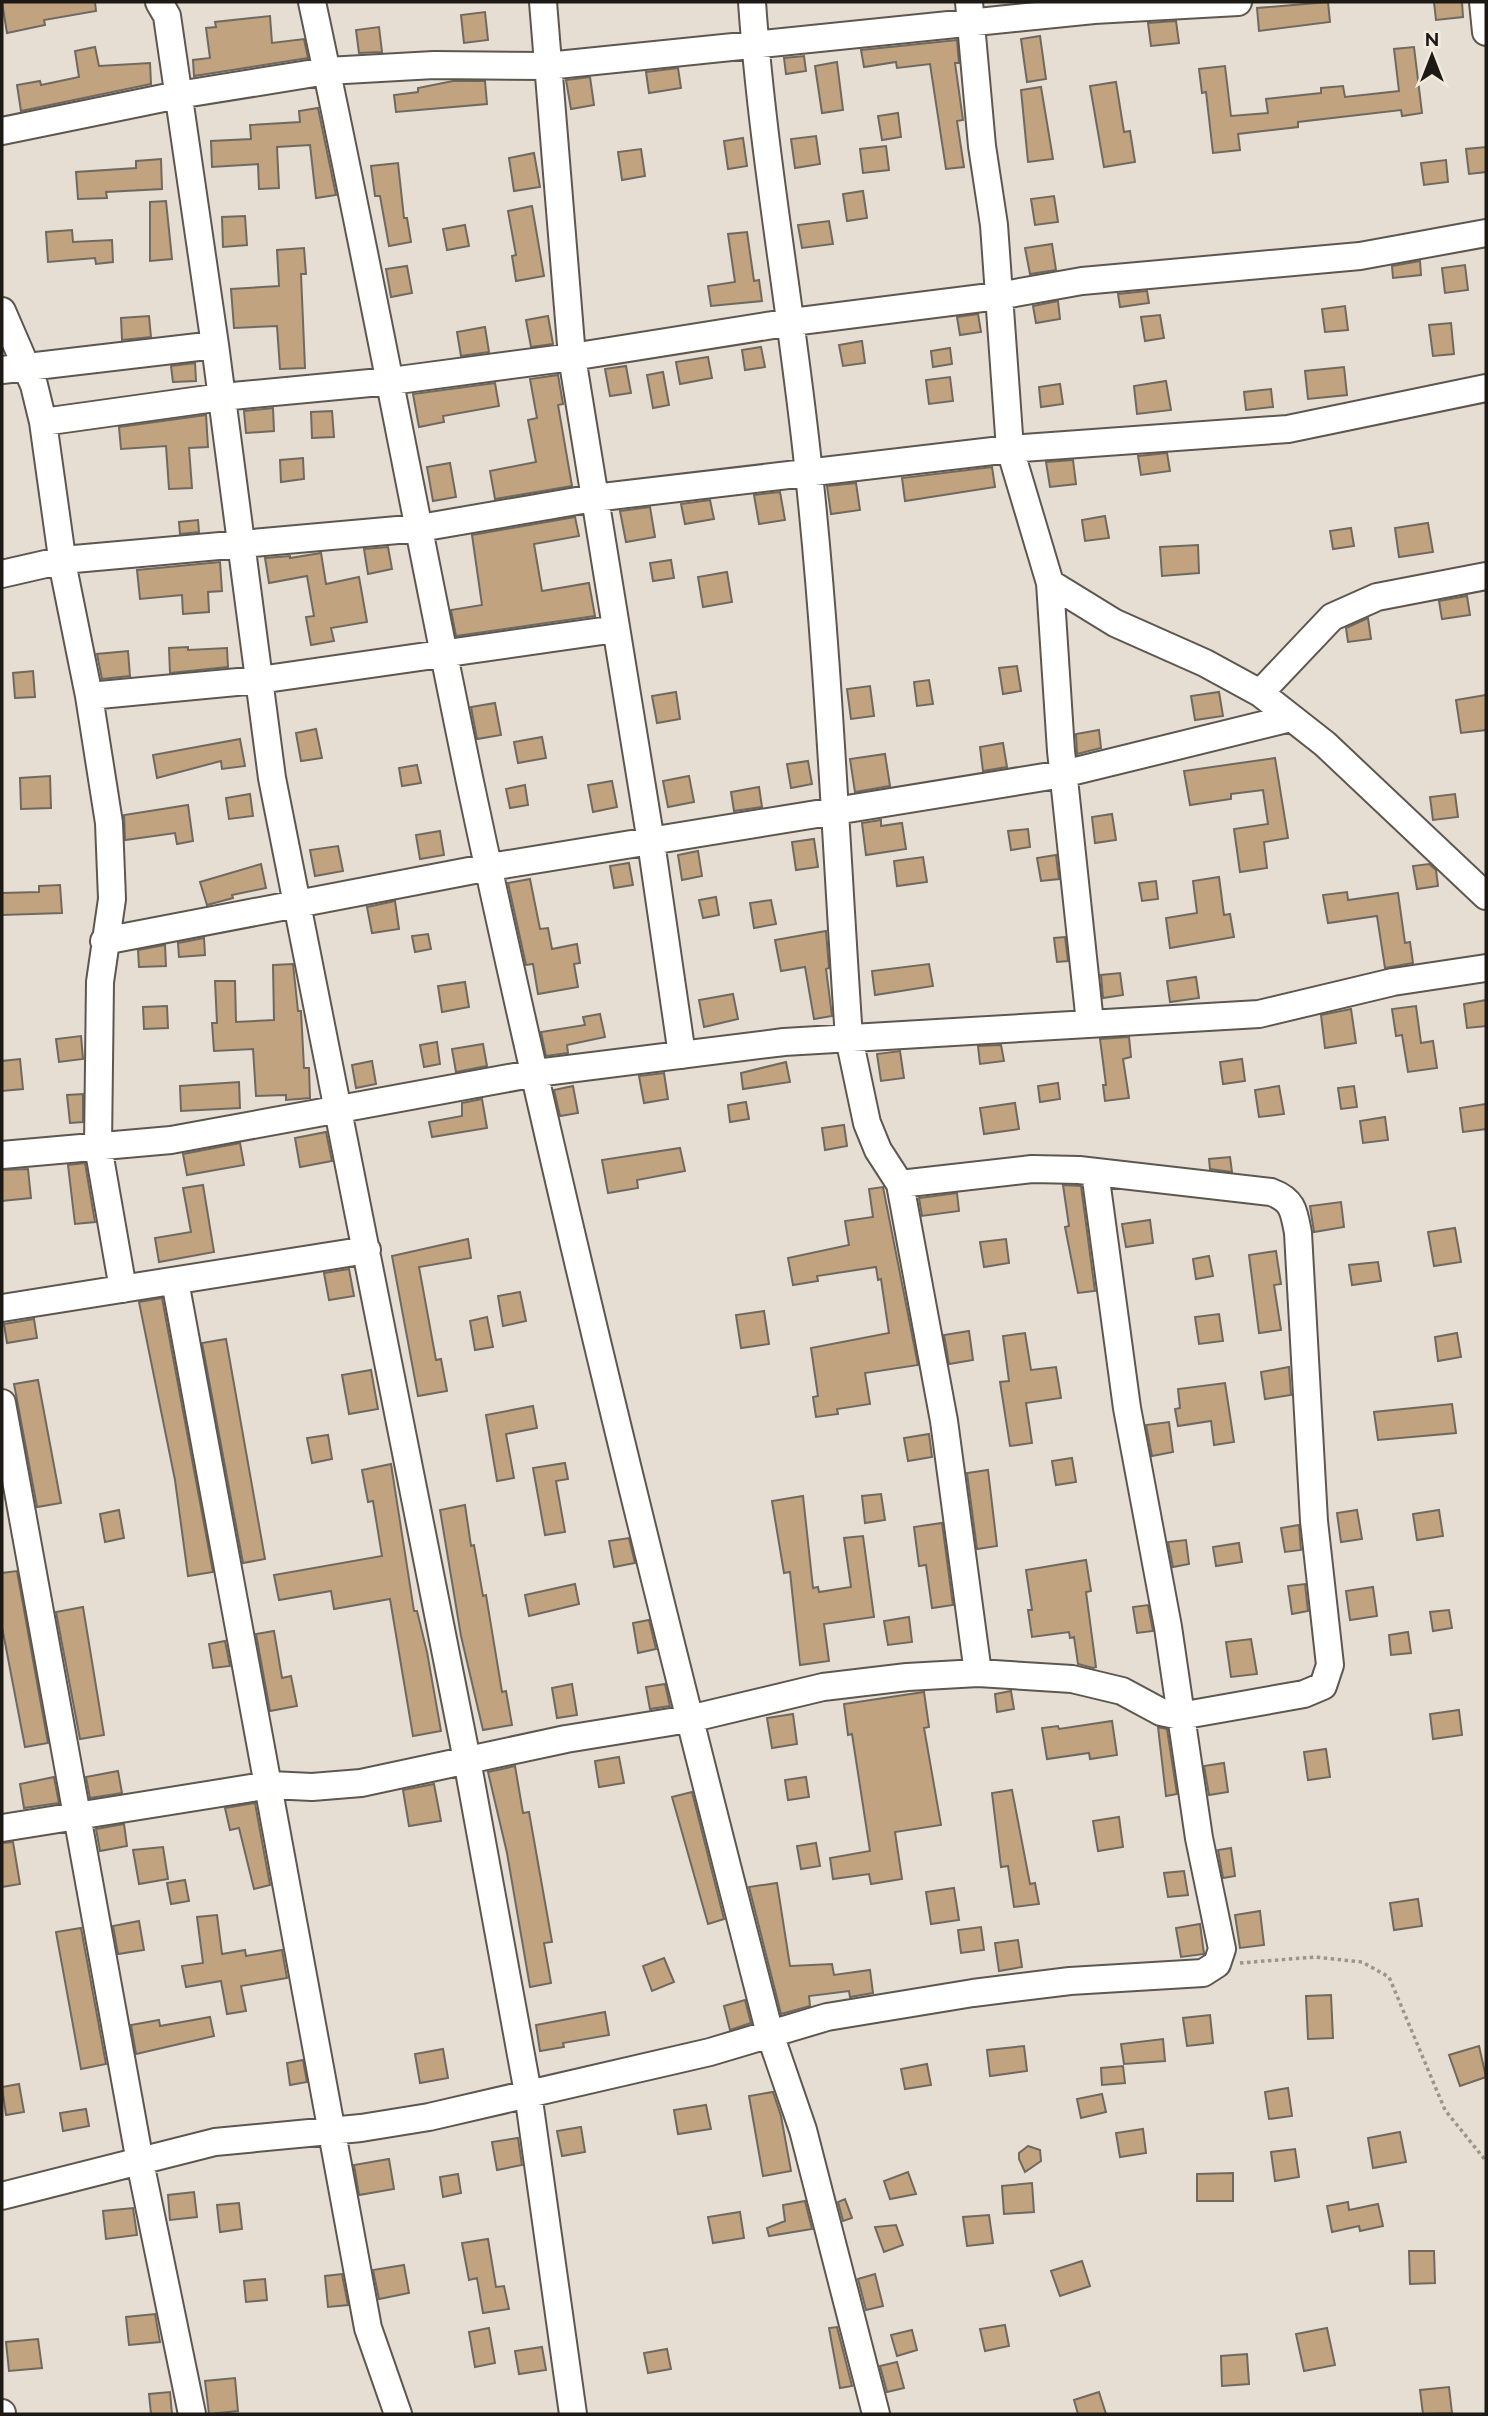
<svg xmlns="http://www.w3.org/2000/svg" width="1488" height="2416" font-family="Raleway,sans-serif">
<style>
.building{fill:#c1a380;stroke:#706960;stroke-width:2}
.lines{fill:none;stroke-linecap:round;stroke-linejoin:round}
.minor-casing{stroke:#5e574f;stroke-width:30}
.path{stroke:#9b958d;stroke-width:3.5;stroke-dasharray:3.5 3.5;stroke-linecap:butt}
.minor{stroke:#fff;stroke-width:26}
</style>
<rect width="100%" height="100%" fill="#e6ddd3"/>
<path class="building" d="M2,2H95L96,11L44,20L45,25L7,33Z
M1328,2L1330,22L1259,31L1257,8Z
M1434,2H1462L1463,17L1436,20Z
M485,12L488,40L464,43L461,15Z
M270,16L272,43L304,39L308,58L194,76L193,60L210,58L206,28L216,27L215,22Z
M1176,21L1179,43L1151,46L1148,23Z
M379,27L382,52L359,53L356,30Z
M1040,36L1046,79L1027,82L1021,39Z
M957,40L959,63H955L963,120L957,121L964,167L946,169L930,64L897,68L896,62L864,67L861,50Z
M95,47L99,66L150,63L151,84L21,111L17,85L40,81L41,85L79,77L75,51Z
M1414,47L1422,113L1402,116L1401,110L1298,122V127L1238,134L1240,150L1213,153L1206,92L1202,93L1199,69L1225,66L1231,116L1268,113L1266,99L1321,93V88L1343,86L1345,97L1399,91L1394,49Z
M804,56L806,71L786,74L784,58Z
M837,62L843,110L822,113L815,66Z
M678,68L681,88L649,93L646,72Z
M590,77L594,105L571,109L566,80Z
M453,81H485L487,104L396,112L394,95L418,92V88Z
M1116,82L1124,132L1130,131L1135,162L1104,167L1090,86Z
M1041,87L1053,159L1028,162L1021,90Z
M318,108L336,195L316,198L310,145L277,147L279,188L259,189L258,164L212,167L211,141L251,139L250,125L300,122L299,111Z
M898,113L901,137L882,140L878,116Z
M816,136L820,164L795,168L791,139Z
M743,138L747,166L728,169L724,141Z
M886,146L889,170L863,173L860,149Z
M1486,147V172L1469,174L1466,149Z
M641,149L645,176L622,180L618,152Z
M534,153L540,187L514,191L509,158Z
M161,159L162,189L106,192L107,198L78,199L76,172L136,168V161Z
M1446,160L1448,182L1424,185L1421,163Z
M398,163L404,218H407L411,242L389,246L380,196H375L371,166Z
M863,191L867,218L847,221L843,194Z
M1054,196L1058,222L1035,225L1031,199Z
M166,201L172,259L150,261V202Z
M532,206L544,276L516,281L512,256L516,255L508,211Z
M245,216L247,245L223,247L222,217Z
M829,221L833,244L802,248L798,225Z
M465,225L469,246L447,250L443,229Z
M72,230L73,242L112,240L113,262L96,264L95,258L48,262L46,232Z
M747,232L754,281L759,280L762,301L711,306L708,286L735,282L728,234Z
M1052,244L1056,270L1030,274L1025,248Z
M304,248L306,274H301L305,368L280,369L277,326L234,328L231,289L279,286L277,250Z
M1420,261L1421,275L1393,278L1392,266Z
M1465,265L1468,290L1445,293L1442,268Z
M407,266L412,293L391,297L386,269Z
M1147,291L1149,303L1120,307L1118,294Z
M1058,301L1060,319L1036,323L1033,306Z
M1345,306L1348,330L1325,332L1322,309Z
M978,314L981,332L960,335L957,317Z
M1160,315L1164,338L1145,341L1141,317Z
M149,316L151,337L122,340L121,318Z
M548,316L553,344L531,347L526,320Z
M1451,323L1454,354L1433,356L1429,325Z
M485,327L489,352L461,356L457,332Z
M862,341L865,363L843,366L839,345Z
M761,347L765,367L745,370L742,350Z
M950,348L952,364L933,367L931,351Z
M708,357L712,378L680,384L676,362Z
M195,363L196,381L173,382L171,366Z
M626,366L631,393L610,396L605,369Z
M1344,367L1347,395L1308,399L1305,371Z
M663,372L669,405L653,408L647,375Z
M558,375L563,404L558,405L572,486L495,499L490,471L536,462L528,420L537,418L530,379Z
M950,377L953,401L929,404L926,380Z
M1166,381L1171,410L1137,414L1134,386Z
M495,383L499,406L443,416L444,422L419,427L413,394Z
M1060,384L1063,404L1041,407L1039,387Z
M1271,389L1273,407L1246,410L1244,392Z
M273,408L274,431L246,433L244,411Z
M332,411L334,437L312,438L311,412Z
M206,415L208,447L189,448L192,488L169,489L166,446L121,449L119,427Z
M1167,453L1170,471L1141,475L1138,456Z
M303,458L304,479L281,482L280,460Z
M1073,460L1076,484L1050,487L1046,462Z
M450,463L456,497L433,501L427,467Z
M992,467L995,487L905,501L902,478Z
M856,483L860,510L831,514L827,486Z
M780,492L785,520L759,524L754,495Z
M710,500L714,519L685,524L681,504Z
M650,507L655,537L626,542L620,511Z
M1105,516L1109,538L1085,541L1082,520Z
M575,517L579,536L534,544L542,591L589,583L595,616L456,636L451,610L482,605L472,535Z
M198,520L199,532L180,534L179,522Z
M1428,523L1433,552L1399,557L1395,528Z
M1351,528L1354,546L1333,549L1330,531Z
M1198,545L1199,573L1162,576L1160,547Z
M388,547L392,569L368,574L364,549Z
M321,553L326,584L359,577L367,622L331,628L334,641L311,645L306,617L314,616L307,576L269,583L265,558L290,556V558Z
M671,560L674,578L653,581L650,563Z
M220,562L222,591L208,592L209,612L183,614L182,595L140,599L137,570Z
M727,572L732,602L703,607L698,577Z
M1467,596L1470,615L1442,619L1439,601Z
M1368,618L1371,639L1348,642L1346,628Z
M188,647V650L227,648L228,667L170,673L169,648Z
M128,651L130,676L102,679L97,654Z
M1017,666L1021,691L1003,694L999,668Z
M33,671L35,697L15,698L13,673Z
M929,680L933,704L917,706L914,682Z
M870,686L874,716L851,719L847,689Z
M676,692L680,719L657,723L652,696Z
M1219,692L1223,716L1195,720L1191,696Z
M1486,695V730L1461,733L1456,700Z
M495,703L501,735L477,739L471,707Z
M316,729L322,758L301,761L296,733Z
M1099,730L1101,748L1077,754L1076,734Z
M542,737L546,758L518,763L514,742Z
M240,739L245,766L222,769L221,761L157,778L153,755Z
M1003,743L1007,767L983,771L980,747Z
M885,754L890,786L855,792L850,759Z
M1275,758L1288,838L1264,842L1267,868L1240,872L1234,829L1268,824L1263,790L1231,794V799L1190,805L1184,771Z
M808,761L812,784L791,788L787,764Z
M417,765L421,783L402,786L399,768Z
M50,776L51,808L21,809L20,778Z
M689,776L694,802L668,807L663,781Z
M612,781L617,807L593,812L588,785Z
M525,785L528,805L510,808L506,789Z
M759,787L762,807L734,811L731,792Z
M250,794L253,816L229,819L226,798Z
M1455,794L1458,817L1433,820L1430,797Z
M188,805L193,841L177,844L175,833L125,840L124,815Z
M1112,814L1116,840L1095,843L1092,817Z
M881,820V826L902,823L906,849L866,855L862,823Z
M1028,829L1030,847L1011,850L1008,831Z
M440,831L444,855L420,859L416,835Z
M814,839L818,867L796,870L792,842Z
M338,846L343,871L315,876L310,850Z
M698,851L702,876L682,880L678,855Z
M1056,855L1059,879L1041,881L1037,858Z
M923,857L927,882L897,886L894,861Z
M629,863L633,885L614,888L610,866Z
M261,864L266,888L232,895L233,898L207,905L200,882Z
M1429,864L1436,870L1438,886L1417,889L1413,866Z
M1219,877L1224,915L1230,914L1234,937L1170,948L1166,918L1197,913L1193,881Z
M530,879L540,929L548,928L552,949L577,944L580,963L574,964L578,987L538,994L533,964L526,965L508,883Z
M1156,881L1158,899L1142,901L1139,883Z
M60,885L62,913L2,915V893L39,892V886Z
M1347,892L1348,900L1398,893L1405,943L1410,942L1413,963L1385,968L1377,916L1328,923L1323,895Z
M716,897L719,915L703,918L699,900Z
M771,900L776,924L754,928L750,903Z
M395,901L399,929L372,933L367,907Z
M826,931L829,968L826,969L832,1016L814,1019L805,967L781,971L775,940Z
M428,934L431,949L415,952L412,936Z
M1065,937L1068,961L1057,962L1054,938Z
M204,938L205,955L179,957L178,943Z
M165,945L166,966L139,967L138,950Z
M293,964L298,1011H301L304,1068H309L310,1098L286,1100V1095L256,1096L253,1049L214,1051L212,1023H217L215,981H235L236,1022L274,1020L273,965Z
M929,964L933,986L875,995L872,971Z
M1120,973L1123,995L1103,998L1101,975Z
M1196,977L1199,998L1170,1002L1167,981Z
M465,982L469,1007L442,1012L438,986Z
M733,994L738,1019L704,1027L699,1000Z
M1486,1000V1026L1467,1028L1464,1004Z
M167,1006L168,1028L144,1029L143,1007Z
M1416,1006L1421,1043L1433,1041L1437,1068L1408,1072L1402,1035L1396,1036L1392,1009Z
M1351,1009L1356,1043L1325,1048L1321,1015Z
M600,1014L605,1037L567,1045L568,1053L546,1056L541,1032L585,1025L583,1017Z
M81,1036L83,1059L59,1062L56,1039Z
M1129,1037L1131,1057L1123,1059L1129,1098L1105,1101L1103,1085H1106L1100,1039Z
M437,1042L440,1064L424,1067L420,1045Z
M483,1044L487,1066L456,1072L452,1049Z
M1001,1045L1004,1061L980,1064L978,1046Z
M900,1051L904,1078L881,1081L877,1054Z
M20,1059L23,1089L2,1091V1061Z
M1242,1059L1245,1081L1223,1084L1220,1062Z
M372,1061L376,1084L356,1088L352,1065Z
M786,1062L790,1082L743,1089L741,1073Z
M664,1073L668,1099L644,1103L639,1076Z
M239,1082L240,1108L181,1111L180,1086Z
M1058,1083L1060,1099L1040,1102L1038,1086Z
M573,1086L578,1113L560,1116L554,1090Z
M1279,1086L1284,1114L1259,1117L1255,1090Z
M1354,1086L1357,1107L1341,1109L1338,1088Z
M83,1094V1122L70,1123L67,1095Z
M482,1099L487,1128L432,1137L429,1122L462,1116V1103Z
M746,1102L749,1119L730,1122L728,1105Z
M1015,1103L1019,1129L984,1134L980,1108Z
M1486,1104V1129L1463,1132L1460,1108Z
M1385,1117L1388,1140L1363,1143L1360,1121Z
M844,1125L847,1146L825,1150L822,1128Z
M326,1132L332,1161L300,1167L295,1138Z
M240,1143L244,1165L187,1175L183,1154Z
M680,1148L685,1171L637,1180L638,1188L608,1193L602,1160Z
M1230,1157L1232,1172L1210,1169L1209,1159Z
M85,1163L95,1222L75,1224L68,1165Z
M28,1169L31,1198L2,1201V1170Z
M203,1185L214,1252L159,1262L155,1238L191,1232L183,1188Z
M1063,1185L1081,1186L1095,1291L1078,1293L1065,1227L1069,1226Z
M883,1187L918,1365L865,1373L870,1404L837,1409L838,1414L816,1417L813,1397L818,1396L811,1348L889,1333L881,1279L878,1280L876,1267L817,1276L818,1281L793,1285L788,1258L849,1245L845,1221L873,1217L869,1189Z
M957,1193L959,1211L922,1216L919,1198Z
M1341,1202L1344,1227L1314,1232L1310,1206Z
M1150,1220L1153,1243L1126,1247L1122,1224Z
M1455,1228L1461,1262L1434,1266L1428,1232Z
M468,1239L471,1258L419,1267L436,1360L441,1359L447,1391L418,1396L392,1256Z
M1006,1239L1009,1263L984,1267L980,1242Z
M1276,1251L1281,1284L1274,1285L1281,1330L1259,1333L1249,1255Z
M1209,1256L1213,1276L1196,1279L1193,1259Z
M1378,1262L1381,1281L1352,1285L1349,1265Z
M349,1269L354,1296L329,1300L324,1273Z
M520,1292L526,1321L503,1326L498,1296Z
M162,1298L213,1572L188,1576L175,1480L139,1302Z
M764,1311L769,1344L741,1348L736,1315Z
M1219,1314L1223,1341L1199,1344L1195,1317Z
M487,1317L493,1347L475,1350L470,1321Z
M34,1319L37,1338L7,1343L4,1324Z
M969,1331L973,1360L949,1364L944,1335Z
M1025,1333L1031,1370L1056,1367L1061,1398L1026,1403L1032,1443L1010,1446L1000,1382L1009,1381L1003,1336Z
M1457,1333L1461,1357L1438,1361L1435,1337Z
M226,1339L265,1559L243,1563L202,1343Z
M1289,1367L1291,1395L1265,1399L1261,1372Z
M371,1370L378,1409L349,1414L342,1375Z
M38,1380L61,1503L37,1507L14,1384Z
M1225,1383L1234,1442L1214,1445L1211,1421L1178,1426L1175,1409L1180,1408L1178,1389Z
M1452,1404L1456,1433L1378,1440L1374,1412Z
M533,1406L537,1428L506,1434L514,1478L497,1481L486,1415Z
M1169,1422L1173,1452L1152,1456L1146,1425Z
M929,1434L932,1457L908,1461L904,1438Z
M328,1435L332,1459L312,1463L307,1438Z
M1072,1458L1076,1482L1056,1485L1052,1461Z
M565,1463L568,1479L556,1481L565,1532L545,1535L533,1468Z
M391,1464L414,1611H417L427,1652L441,1731L413,1736L390,1599L334,1609L331,1591L279,1600L274,1575L382,1556L373,1501L368,1502L362,1470Z
M988,1470L997,1546L977,1549L967,1473Z
M881,1494L885,1520L865,1523L862,1496Z
M803,1496L813,1588L818,1587L819,1592L851,1587L844,1538L863,1536L874,1617L824,1624L829,1661L800,1665L790,1572L784,1573L772,1501Z
M465,1505L471,1546L474,1545L483,1596L486,1595L502,1692L506,1691L512,1725L483,1730L461,1636L440,1510Z
M119,1510L124,1538L105,1542L100,1514Z
M1357,1510L1362,1539L1341,1542L1337,1513Z
M1439,1510L1443,1536L1417,1540L1413,1514Z
M942,1523L953,1605L932,1608L926,1565L919,1566L914,1527Z
M1299,1525L1301,1550L1285,1552L1281,1528Z
M629,1538L635,1563L614,1567L609,1541Z
M1186,1540L1189,1564L1173,1567L1168,1542Z
M1239,1543L1242,1562L1216,1566L1213,1547Z
M1086,1560L1091,1591L1086,1592L1096,1667L1093,1668L1078,1664L1074,1637L1070,1638L1069,1632L1032,1637L1028,1610H1032L1026,1570Z
M17,1571L48,1743L25,1747L2,1627V1573Z
M575,1584L579,1604L529,1616L525,1595Z
M1305,1584L1308,1611L1292,1614L1288,1586Z
M1373,1587L1377,1616L1350,1620L1346,1591Z
M1148,1605L1153,1631L1137,1633L1133,1607Z
M83,1607L104,1735L80,1739L56,1612Z
M1449,1610L1452,1628L1433,1631L1430,1612Z
M909,1617L912,1642L888,1645L884,1621Z
M649,1620L656,1649L638,1653L633,1623Z
M274,1631L282,1678L291,1676L297,1706L270,1711L256,1634Z
M1408,1632L1411,1653L1391,1655L1389,1635Z
M1251,1639L1257,1674L1231,1677L1226,1642Z
M225,1641L230,1666L213,1668L209,1644Z
M572,1684L577,1715L557,1718L552,1688Z
M665,1684L670,1706L650,1709L646,1687Z
M1011,1691L1014,1709L997,1712L995,1694Z
M924,1692L929,1727L924,1728L941,1825L895,1832L902,1879L871,1884L869,1874L833,1879L830,1858L870,1851L852,1734L848,1735L844,1704Z
M1459,1710L1462,1735L1433,1739L1430,1714Z
M793,1714L797,1744L772,1748L767,1718Z
M1112,1721L1117,1755L1090,1759L1089,1753L1047,1759L1042,1728L1058,1726L1059,1729Z
M1158,1727L1167,1729L1177,1794L1166,1796Z
M1326,1749L1330,1777L1308,1780L1304,1752Z
M619,1757L624,1783L599,1787L595,1761Z
M1224,1763L1228,1792L1209,1795L1204,1766Z
M515,1766L523,1813L529,1812L552,1942L544,1943L551,1983L530,1987L507,1853L488,1772Z
M118,1771L122,1793L90,1798L86,1777Z
M54,1777L59,1803L24,1808L20,1784Z
M806,1777L809,1797L788,1800L785,1780Z
M434,1784L441,1821L409,1826L403,1790Z
M1012,1790L1030,1884L1035,1883L1039,1904L1014,1907L1008,1866L1001,1867L992,1793Z
M692,1792L724,1919L708,1924L672,1797Z
M255,1803L270,1885L254,1889L239,1828L230,1830L225,1808Z
M1119,1817L1123,1847L1098,1851L1093,1821Z
M124,1824L127,1846L100,1851L96,1829Z
M13,1842L20,1884L2,1887V1843Z
M816,1843L820,1866L801,1869L797,1846Z
M163,1847L168,1879L139,1884L133,1850Z
M1231,1848L1235,1876L1223,1878L1218,1850Z
M1184,1871L1188,1895L1168,1897L1164,1873Z
M185,1880L189,1901L171,1904L167,1883Z
M777,1883L790,1966L832,1964L834,1975L870,1970L873,1993L850,1997L849,1991L809,1996L810,2006L781,2014L749,1887Z
M954,1888L959,1920L931,1924L926,1892Z
M1418,1899L1422,1926L1394,1930L1390,1903Z
M1260,1911L1264,1945L1240,1948L1235,1915Z
M217,1915L222,1954L245,1950L246,1956L282,1950L287,1978L241,1986L246,2011L227,2014L221,1981L186,1987L182,1966L203,1963L197,1917Z
M139,1921L144,1950L118,1954L113,1926Z
M1200,1924L1204,1954L1181,1957L1176,1928Z
M981,1927L984,1950L961,1953L958,1930Z
M81,1928L106,2064L81,2069L56,1932Z
M1018,1940L1022,1967L999,1971L995,1943Z
M664,1958L674,1982L652,1991L643,1966Z
M1331,1995L1333,2038L1308,2039L1306,1996Z
M745,2000L751,2023L730,2030L724,2006Z
M605,2012L609,2035L563,2043L564,2047L540,2051L536,2025Z
M1210,2015L1213,2043L1187,2046L1183,2018Z
M210,2017L214,2036L136,2054L131,2025L159,2020L160,2026Z
M1163,2039L1165,2061L1124,2064L1121,2044Z
M1024,2046L1027,2071L990,2076L987,2050Z
M1479,2046L1486,2077L1460,2086L1449,2055Z
M443,2049L448,2078L420,2083L415,2054Z
M303,2060L307,2082L290,2085L287,2063Z
M927,2064L931,2085L905,2089L901,2069Z
M1123,2066L1125,2083L1102,2085L1101,2068Z
M19,2084L24,2112L6,2115L2,2087Z
M1288,2088L1292,2116L1269,2119L1265,2092Z
M773,2092L781,2116L791,2171L763,2176L749,2096Z
M1102,2094L1106,2112L1081,2118L1077,2099Z
M706,2105L711,2129L678,2134L674,2110Z
M86,2109L89,2126L63,2131L60,2113Z
M581,2127L585,2152L562,2156L557,2131Z
M1143,2129L1146,2153L1120,2157L1116,2133Z
M1400,2132L1406,2162L1373,2168L1368,2138Z
M518,2138L522,2165L497,2170L492,2142Z
M1028,2146L1040,2150L1041,2161L1025,2172L1019,2159V2153Z
M1295,2149L1299,2177L1275,2181L1271,2152Z
M389,2159L394,2189L359,2195L354,2165Z
M908,2172L916,2194L890,2199L884,2181Z
M1233,2173V2201H1197V2174Z
M458,2174L461,2193L443,2197L440,2177Z
M1032,2183L1034,2212L1004,2214L1002,2186Z
M194,2192L197,2217L170,2220L168,2195Z
M845,2199L852,2218L843,2221L838,2202Z
M805,2201L812,2229L769,2236L767,2228L785,2221L783,2205Z
M1348,2202L1349,2210L1378,2204L1383,2226L1360,2231L1359,2226L1332,2232L1327,2206Z
M239,2203L242,2229L220,2232L217,2205Z
M133,2208L137,2235L106,2239L103,2211Z
M740,2212L744,2238L713,2243L708,2217Z
M989,2215L993,2243L967,2246L963,2217Z
M896,2225L903,2245L884,2252L875,2227Z
M488,2239L496,2287L504,2286L509,2309L483,2313L477,2278L469,2280L462,2243Z
M1409,2251H1434L1435,2283L1410,2284Z
M1082,2261L1090,2286L1060,2296L1051,2271Z
M404,2265L409,2293L379,2299L373,2270Z
M342,2274L348,2305L328,2307L325,2276Z
M875,2274L883,2306L866,2310L858,2279Z
M265,2279L267,2300L246,2302L244,2281Z
M155,2314L160,2342L129,2345L126,2317Z
M1005,2325L1009,2346L985,2351L980,2329Z
M837,2327L852,2386L840,2388L829,2328Z
M489,2328L495,2363L475,2367L469,2332Z
M1327,2328L1335,2365L1304,2371L1296,2334Z
M912,2330L917,2350L897,2356L891,2335Z
M38,2339L42,2368L9,2371L6,2342Z
M542,2347L546,2370L519,2374L515,2351Z
M667,2349L671,2369L648,2373L644,2353Z
M1247,2354L1249,2384L1222,2386L1221,2356Z
M897,2362L904,2388L887,2392L880,2366Z
M235,2378L238,2411L209,2414L205,2381Z
M1449,2387L1452,2413L1423,2414L1420,2390Z
M170,2392L172,2414H151L149,2394Z
M1099,2392L1106,2414H1078L1074,2400Z"/>
<g class="lines">
<defs>
<path id="minor" d="M159,2L167,16L215,345L272,778L467,1760L528,2093L573,2414
M312,2C368,261 416,522 470,782C559,1201 663,1618 770,2034L803,2130L876,2414
M543,2L572,357L651,842L682,1055
M752,2C763,160 793,316 809,474C829,661 836,850 849,1038L867,1123L878,1150L900,1184L944,1421L978,1673
M969,2L982,146L994,225L1010,449L1050,583L1061,751L1090,1023
M1483,2L1486,32
M2,131L178,95L327,71L434,65L547,66L1094,10L1238,2
M2,311L34,385L43,422L64,572L89,696L109,823L112,899L100,982L98,1146L123,1289
M2,370L215,345
M43,422L222,397L391,381L572,357L792,322L998,296L1082,281L1360,256L1486,233
M2,574L63,560L420,528L594,498L1010,449L1288,429L1486,388
M1050,583L1115,623L1205,663L1260,693L1325,744L1486,896
M1260,693L1332,617L1377,597L1486,576
M89,696L259,680L616,629
M104,941L490,867L1063,774L1291,718
M2,1155L171,1140L536,1073L784,1042L1259,1014L1393,982L1486,968
M175,1281L368,2328L398,2414
M2,1308L367,1250
M2,1403L140,2162L192,2414
M2,1828L270,1785L312,1787L361,1783L566,1739L689,1719L823,1687L907,1677L978,1673L1072,1679L1122,1691L1161,1712L1180,1716L1304,1694L1323,1686L1330,1665L1314,1521L1298,1233C1294,1211 1293,1200 1271,1192L1079,1170L1032,1169L900,1184
M2,2196L215,2142L361,2128L429,2117L710,2052L827,2017L973,1993L1070,1981L1203,1973L1217,1964L1222,1949L1199,1838L1168,1627L1127,1408L1095,1172
M2,2413V2414"/>
</defs>
<use href="#minor" class="minor-casing"/>
<path class="path" d="M1240,1963L1315,1957L1362,1962L1389,1977L1445,2110L1486,2161"/>
<use href="#minor" class="minor"/>
</g>
<rect width="1488" height="2416" fill="none" stroke="#1d1a16" stroke-width="7"/>
<g transform="translate(1432 56)" stroke="#f3eae0" stroke-width="5" paint-order="stroke">
<path d="M0-5L12 26L0 18L-12 26Z" fill="#1d1a16"/>
<text y="-10" font-size="19" font-weight="bold" text-anchor="middle" fill="#1d1a16">N</text>
</g>
</svg>
